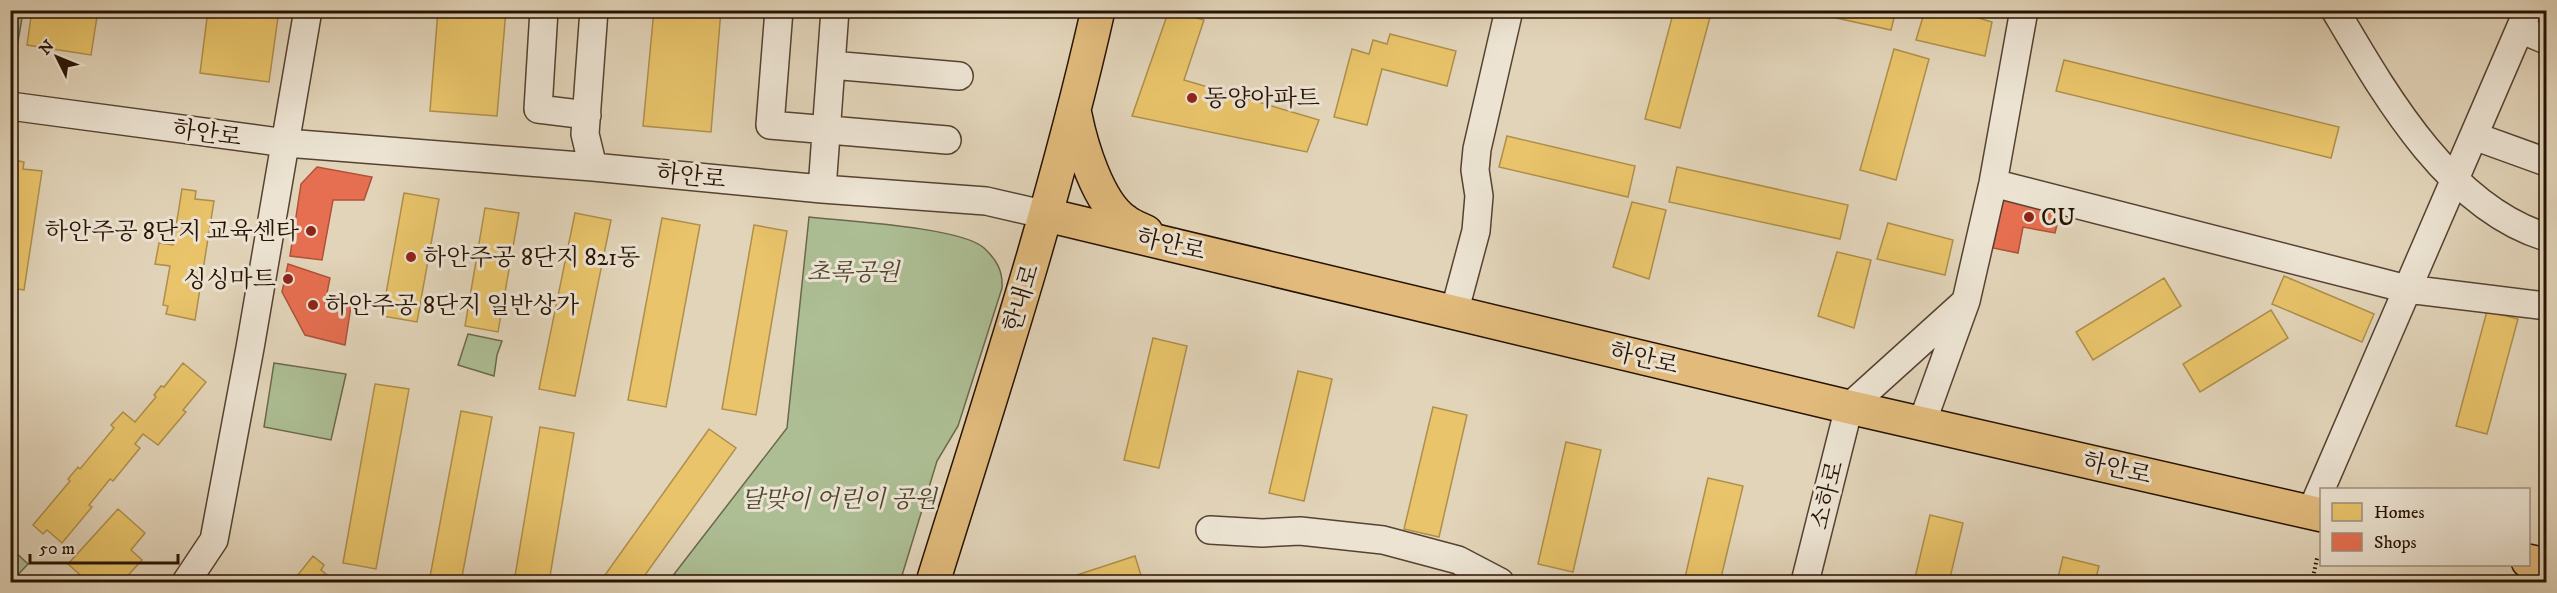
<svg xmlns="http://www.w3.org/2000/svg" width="2557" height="593" font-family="'IM FELL DW Pica','Noto Serif KR',serif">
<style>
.green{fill:#adbe94;stroke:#6a684b;stroke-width:1.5}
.homes{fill:#e9c46a;stroke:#af8f4b;stroke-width:1.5}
.shops{fill:#e76f51;stroke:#ad5339;stroke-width:1.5}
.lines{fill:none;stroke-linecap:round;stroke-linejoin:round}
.minor-casing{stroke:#564230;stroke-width:30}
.major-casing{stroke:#271202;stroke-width:36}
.path{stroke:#271202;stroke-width:4;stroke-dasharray:1.5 3;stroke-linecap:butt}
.minor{stroke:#ece3d2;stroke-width:27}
.major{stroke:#e1ba7c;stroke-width:33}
.poi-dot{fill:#8f2418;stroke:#ece3d2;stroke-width:2}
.labels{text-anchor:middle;stroke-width:6;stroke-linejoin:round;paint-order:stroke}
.poi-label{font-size:24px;fill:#271202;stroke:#ece3d2;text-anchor:start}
.street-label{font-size:24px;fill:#271202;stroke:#ece3d2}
.park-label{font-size:24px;font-style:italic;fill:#4f462e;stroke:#ece3d2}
</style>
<rect width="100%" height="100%" fill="#e2d4b9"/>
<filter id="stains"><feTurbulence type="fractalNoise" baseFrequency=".00333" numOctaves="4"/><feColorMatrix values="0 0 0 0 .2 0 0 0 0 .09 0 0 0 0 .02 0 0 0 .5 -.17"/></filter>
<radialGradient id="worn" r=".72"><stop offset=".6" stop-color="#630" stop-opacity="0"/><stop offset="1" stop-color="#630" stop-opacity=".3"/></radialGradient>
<path class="green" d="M10,11L23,12L16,53L11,52Z
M809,217C844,221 961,227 984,248C997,260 1003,271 1002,288L958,426L937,461L900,582H668L787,428Z
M468,334L502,341L497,355L494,376L458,365Z
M274,363L346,374L331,440L264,427Z
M10,547L28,564L11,582H10Z"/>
<path class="homes" d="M32,10H98L91,55L27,45Z
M208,10H279L269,82L200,73Z
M438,10H506L497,116L430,111Z
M654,10H721L711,132L643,126Z
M1169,10L1204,20L1184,80L1319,120L1307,152L1132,116Z
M1674,10H1712L1680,128L1645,119Z
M1800,10H1896L1891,30Z
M1925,10H1952L1992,22L1985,56L1916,40Z
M1390,34L1456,51L1447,86L1382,69L1367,125L1334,117L1352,49L1369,54L1373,40L1387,44Z
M1894,49L1929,59L1896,180L1860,170Z
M2064,60L2339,127L2331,158L2056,91Z
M1507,136L1635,166L1628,197L1499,167Z
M10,159L24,162L23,169L42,171L24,290L10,288Z
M1677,167L1848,205L1840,239L1669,202Z
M182,189L196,191L195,199L214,201L195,320L166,314L168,306L163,305L170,266L155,264L159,243L173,245Z
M404,193L439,199L417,322L382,316Z
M1632,202L1666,210L1649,279L1613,267Z
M485,208L519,213L498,332L465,326Z
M575,213L611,220L575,396L539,389Z
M662,218L700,225L666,407L628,400Z
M1888,223L1953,240L1945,275L1877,259Z
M754,225L787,231L756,415L722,409Z
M1837,252L1871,260L1854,328L1818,316Z
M2284,276L2374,314L2362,342L2272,304Z
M2164,278L2181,306L2093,360L2076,332Z
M2271,310L2288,338L2200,392L2183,364Z
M2487,311L2518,319L2487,434L2456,426Z
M1153,338L1187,346L1159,468L1124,460Z
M183,363L206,382L183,410L186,412L158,445L143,434L135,444L140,448L113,481L110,479L89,505L92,507L62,543L47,530L43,534L33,525L70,481L68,479L78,467L80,469L114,428L111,425L123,412L135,422L156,397L154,395L161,386L164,387Z
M1298,371L1332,379L1304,501L1269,493Z
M375,384L409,389L376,569L343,563Z
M1433,407L1467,415L1439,537L1404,529Z
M461,411L492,417L461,582H429Z
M540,427L574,433L549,582H514Z
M709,429L736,448L640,582H616L605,575Z
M1566,442L1601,450L1573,572L1538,564Z
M1708,478L1743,486L1720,582H1684Z
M118,509L145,533L131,550L142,560L122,582H88L68,564Z
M1930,515L1963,523L1949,582H1914Z
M313,556L324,565L321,570L336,582L290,581L291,579L293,581Z
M1135,556L1143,582H1080L1077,575Z
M2063,557L2099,566L2095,582H2057Z"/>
<path class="shops" d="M317,167L372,177L364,200H333L322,260L290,256L301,184Z
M2004,196L2061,208L2055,233L2023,227L2018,253L1993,248Z
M288,264L330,278L325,303L351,306L345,345L305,335L282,292Z"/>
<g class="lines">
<defs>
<path id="minor" d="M544,10L538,109L587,115
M779,10L770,125L947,140
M2335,10C2384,93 2448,207 2546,237
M2520,29L2546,40
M831,65L959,76
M10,106L286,143L593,167L822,189L986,201L1047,215
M2474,136L2546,162
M593,167L585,134L594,10
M1993,183L2407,289L2546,306
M822,189L835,10
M1454,313L1476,231L1479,196L1475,170L1477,149L1509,10
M1922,423L1966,301L1993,183L2024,10
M2311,512L2528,10
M1210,530L1262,533L1300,531L1383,540L1458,560L1500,582
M186,582L214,540L250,348L308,10
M1805,582L1849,407L1963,304"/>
<path id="major" d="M1075,115C1081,145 1098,203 1125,221C1131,226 1140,229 1146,232
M1047,215L1849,407L2322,515
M2528,561L2546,565
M933,582C992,393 1054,205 1098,10"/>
</defs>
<use href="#minor" class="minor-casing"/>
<use href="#major" class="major-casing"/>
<path class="path" d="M2312,582L2317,558"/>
<use href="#minor" class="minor"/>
<use href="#major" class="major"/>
</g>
<g class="poi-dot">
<circle cx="1192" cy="98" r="6"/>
<circle cx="2029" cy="217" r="6"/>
<circle cx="311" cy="231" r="6"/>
<circle cx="411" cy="257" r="6"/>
<circle cx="288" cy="279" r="6"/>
<circle cx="313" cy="305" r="6"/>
</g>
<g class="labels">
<g class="poi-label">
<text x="1204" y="106">동양아파트</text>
<text x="2041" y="225">CU</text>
<text x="299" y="239" text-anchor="end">하안주공 8단지 교육센타</text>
<text x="423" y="265">하안주공 8단지 821동</text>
<text x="276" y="287" text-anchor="end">싱싱마트</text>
<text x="325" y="313">하안주공 8단지 일반상가</text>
</g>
<g class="street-label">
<text transform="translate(207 133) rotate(8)" y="8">하안로</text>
<text transform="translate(691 176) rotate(6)" y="8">하안로</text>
<text transform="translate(1171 244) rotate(13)" y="8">하안로</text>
<text transform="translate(1021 298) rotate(-73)" y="8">한내로</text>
<text transform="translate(1644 358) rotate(13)" y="8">하안로</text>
<text transform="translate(2117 468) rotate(13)" y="8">하안로</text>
<text transform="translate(1827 495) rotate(-76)" y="8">소하로</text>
</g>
<g class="park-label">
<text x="853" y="280">초록공원</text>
<text x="839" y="507">달맞이 어린이 공원</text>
</g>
</g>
<rect width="2557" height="593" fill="none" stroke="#e2d4b9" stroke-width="36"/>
<rect x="12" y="12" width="2533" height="569" fill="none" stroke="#271202" stroke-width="3"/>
<rect x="18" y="18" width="2521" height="557" fill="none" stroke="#271202" stroke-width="1.5"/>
<rect x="2320" y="488" width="210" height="78" fill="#ece3d2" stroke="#9d8f7f" stroke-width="1.5"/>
<rect x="2332" y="503" width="30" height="18" fill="#e9c46a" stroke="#9d8f7f" stroke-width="1.5"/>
<text x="2374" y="518" font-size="18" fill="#271202">Homes</text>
<rect x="2332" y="533" width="30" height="18" fill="#e76f51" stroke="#9d8f7f" stroke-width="1.5"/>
<text x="2374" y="548" font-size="18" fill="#271202">Shops</text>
<g transform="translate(57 57) rotate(313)" stroke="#ece3d2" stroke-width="4.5" paint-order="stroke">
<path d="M0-4.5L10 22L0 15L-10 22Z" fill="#271202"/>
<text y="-9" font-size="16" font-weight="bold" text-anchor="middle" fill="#271202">N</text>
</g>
<path d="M30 554v9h148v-9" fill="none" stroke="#271202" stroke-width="3"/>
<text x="39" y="554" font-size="18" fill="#271202" stroke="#ece3d2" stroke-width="4.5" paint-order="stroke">50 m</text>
<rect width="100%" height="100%" filter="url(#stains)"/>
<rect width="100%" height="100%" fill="url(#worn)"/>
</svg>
